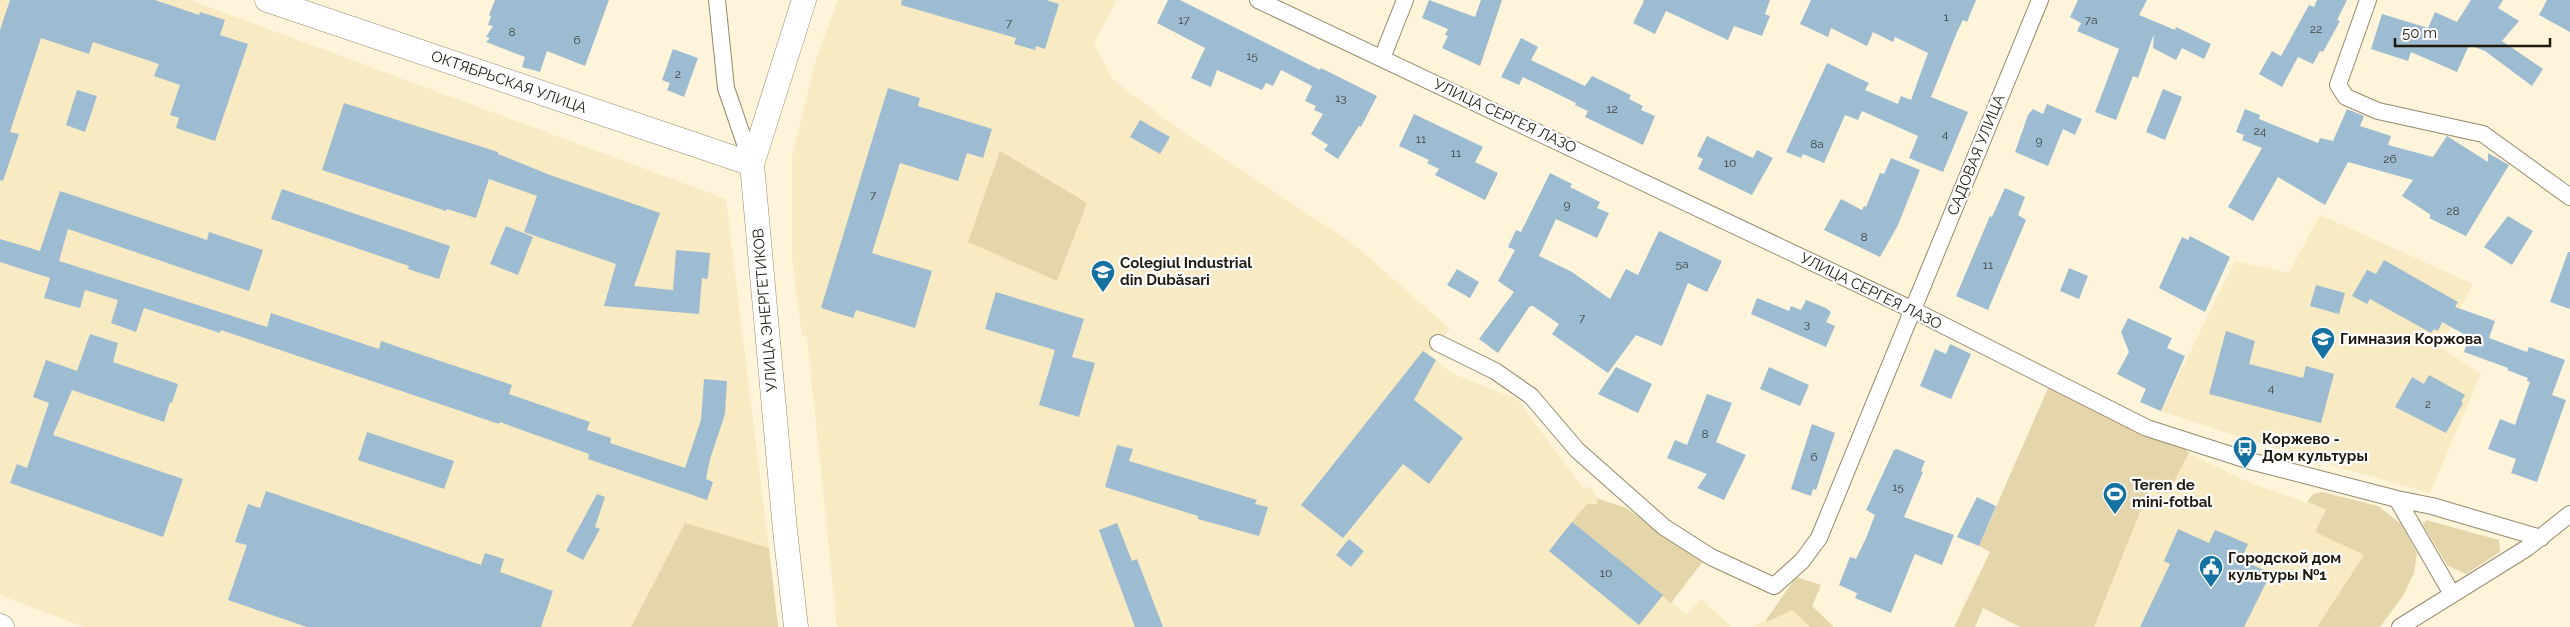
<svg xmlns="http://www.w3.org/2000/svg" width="2570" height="627" font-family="Raleway,sans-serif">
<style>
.built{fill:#f8eac2}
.green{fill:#e5d5aa}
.building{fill:#9dbcd1}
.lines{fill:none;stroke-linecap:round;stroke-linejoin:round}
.street-casing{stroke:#948a6c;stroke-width:18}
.secondary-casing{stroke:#948a6c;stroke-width:25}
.street{stroke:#fff;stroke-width:16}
.secondary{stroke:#fff;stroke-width:24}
.labels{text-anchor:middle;stroke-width:4.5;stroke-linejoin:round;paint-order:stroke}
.number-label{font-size:12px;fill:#3e423f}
.street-label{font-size:15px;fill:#1e1a0e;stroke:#fff}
.poi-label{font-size:15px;font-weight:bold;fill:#1e1a0e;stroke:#fff;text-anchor:start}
</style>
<rect width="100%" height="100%" fill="#fdf4da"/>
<path class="built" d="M0,0H190L726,199L769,548L685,523L631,627H84L0,595Z
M838,0H1117L1094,43L1113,80L1184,133L1351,242L1450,329L1428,354L1453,374L1517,399L1583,488L1592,487L1598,504L1663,595L1686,615L1701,599L1731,627H837L807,337L802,336L792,257V157L816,59Z
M2320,215L2473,284L2440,347L2481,374L2430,493L2306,458L2161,411L2235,261L2289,273Z
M2189,453L2243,480L2326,510L2315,532L2364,555L2317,627H2094L2150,487L2168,492Z
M1792,610L1810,627H1754L1766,620L1768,622Z"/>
<path class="green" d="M1000,151L1087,203L1057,281L968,242Z
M2049,386L2126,427L2184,448L2189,453L2168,493L2150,487L2094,627H2020L1983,608L1975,627H1954L1990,552L1979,546Z
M2322,492L2378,506L2401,524L2417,553L2414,573L2403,596L2380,627H2317L2364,555L2315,532L2326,510L2307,502L2313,494Z
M1596,498L1626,508L1704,560L1671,603L1572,522L1587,504H1598Z
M2426,520L2499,540L2500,552L2466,574L2447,565L2423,525Z
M685,523L769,548L778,627H631Z
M1796,577L1821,585L1812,606L1834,627H1810L1792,610L1767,622L1766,620Z"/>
<path class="building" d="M10,0H155L199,15L200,12L225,20L220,35L248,44L215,141L176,128L179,118L170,115L180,85L154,76L159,64L93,42L89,54L41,38L10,132L19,134L3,181L0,180V30Z
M495,0H609L585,66L547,51L540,72L522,67L525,57L486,42L490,38L486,37L493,26L488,25L491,16L489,15Z
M902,0H1046L1059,4L1045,49L1036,46L1035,50L1014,44L1016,38L901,5Z
M1168,0H1180L1320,70L1321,68L1377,96L1361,127L1359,126L1338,159L1324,150L1328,145L1311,134L1323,114L1314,110L1316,106L1305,101L1312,86L1281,70L1273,86L1266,83L1262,90L1217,70L1211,87L1191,78L1205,48L1157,23Z
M1429,0L1475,17L1481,0H1502L1480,66L1442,48L1448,36L1445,35L1448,29L1422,18Z
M1642,0H1770L1765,14L1770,16L1762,36L1734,26L1728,40L1666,11L1655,34L1633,23L1644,1Z
M1811,0H1976L1967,22L1963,20L1957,32L1931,97L1968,112L1943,172L1909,158L1918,136L1862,111L1858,120L1845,115L1824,163L1803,154L1801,158L1786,152L1827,63L1869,83L1865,90L1898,104L1901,96L1911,100L1928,53L1895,37L1893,42L1873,32L1867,46L1831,28L1828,37L1800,24Z
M2078,0H2147L2139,15L2175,30L2176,27L2211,44L2204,59L2182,48L2176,60L2153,48L2154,34L2138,78L2133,76L2116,120L2095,112L2119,49L2077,31L2081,23L2070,17Z
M2317,0H2347L2337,20L2340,21L2323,52L2320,51L2313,64L2298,57L2282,87L2259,74L2272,51L2281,56L2309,5L2314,7Z
M2471,0H2503L2498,8L2519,21L2502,41L2543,69L2532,86L2485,51L2469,45L2457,72L2411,52L2408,61L2371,49L2382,14L2428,28L2435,12L2457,22Z
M2547,0H2570V32L2539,15Z
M1521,38L1538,47L1531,60L1585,86L1592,76L1631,95L1629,99L1643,106L1641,110L1655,116L1643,145L1585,117L1588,111L1575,105L1576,103L1523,77L1519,85L1501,77Z
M673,49L698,58L684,97L667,90L670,83L662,80Z
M888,88L920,98L918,106L992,129L983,158L967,153L958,181L900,163L872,253L932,271L915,328L856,310L853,318L821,308Z
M2163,89L2182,97L2165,140L2146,132Z
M77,90L97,96L85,132L66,125Z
M344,103L498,152V154L550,175L660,213L634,286L673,290L676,250L710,253L708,276L707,279L702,278L699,314L604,306L616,264L524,232L537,196L489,179L476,218L447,209L446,211L322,170Z
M2047,104L2082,119L2075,135L2063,129L2048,166L2015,152L2028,115L2033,109L2043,114Z
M2245,109L2260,115L2259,119L2318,143L2320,138L2333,141L2347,109L2364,116L2360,126L2391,136L2388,145L2433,157L2447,136L2488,162V153L2509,165L2466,236L2429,218L2431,215L2402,196L2413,180L2348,162L2325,205L2278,177L2253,221L2228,207L2262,148L2242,140L2244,135L2236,132Z
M1414,114L1483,147L1475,162L1498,173L1485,200L1435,175L1439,169L1427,163L1429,160L1399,146Z
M1140,120L1170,137L1160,154L1130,137Z
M1707,136L1753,158L1757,150L1773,158L1752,195L1698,169L1703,159L1697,156Z
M1891,158L1920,170L1898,225L1880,257L1824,230L1841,199L1862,210L1864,206L1866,207L1880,173L1884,174Z
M1550,173L1572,184L1570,187L1600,202L1597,208L1609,213L1597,238L1556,219L1539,256L1572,272L1610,299L1626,269L1638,275L1659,231L1722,261L1707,292L1688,283L1662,346L1636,335L1608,373L1552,334L1559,324L1533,306H1530L1498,353L1479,339L1514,292L1498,281L1515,250L1508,247L1516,230L1521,232Z
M2005,188L2025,197L2018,215L2026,220L1988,310L1956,296L1990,216L1992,217Z
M282,189L450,246L439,279L408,269L409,266L271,219Z
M60,191L207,240L209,232L263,250L249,291L68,229L59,261L267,327L271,313L379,349L381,341L422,355L512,385L509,394L590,422L587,430L611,438L610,443L685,468L701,420L704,379L727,381L725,414L710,459L706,479L713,482L707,500L588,459L589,454L500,422L499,424L221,330L220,333L144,308L136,332L111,323L118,300L85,290L80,308L44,298L50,278L0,262V239L40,251Z
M2508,216L2533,231L2512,265L2484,247Z
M506,226L533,237L518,275L490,264Z
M2190,236L2230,257L2205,312L2159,288L2182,237L2188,240Z
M2568,252H2570V309L2550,302Z
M2384,260L2458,302L2455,307L2495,321L2489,338L2527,352L2529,347L2565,360L2552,395L2566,400L2537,482L2511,473L2516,459L2488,449L2500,419L2515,425L2530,382L2527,381L2528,378L2507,370L2508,368L2464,352L2469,337L2442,322L2438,331L2434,329L2431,333L2370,299L2367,304L2352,296L2367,270L2376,274Z
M2069,268L2088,276L2079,299L2060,291Z
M1457,269L1479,282L1470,298L1447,285Z
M2316,285L2345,293L2339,314L2310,306Z
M996,292L1084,319L1072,357L1095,363L1079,417L1039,405L1055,350L985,329Z
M1757,298L1789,311L1791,306L1801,310L1806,300L1826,308L1831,312L1826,322L1835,326L1826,347L1751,314Z
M2128,318L2172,338L2167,348L2185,356L2161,411L2140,402L2146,389L2117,374L2129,352L2121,332Z
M2226,331L2255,341L2249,364L2303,378L2306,366L2334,374L2321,423L2209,394Z
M90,334L118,343L113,362L178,384L172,403L170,402L164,422L72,390L53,435L183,479L163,537L10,483L17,464L27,468L49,403L33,397L46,360L77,371Z
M1950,344L1971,354L1951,399L1920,386L1935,349L1946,354Z
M1423,351L1436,360L1414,400L1463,438L1429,484L1403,464L1343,538L1301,505Z
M1616,367L1652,384L1638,413L1598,394Z
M1769,367L1809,385L1800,406L1760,389Z
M2429,375L2465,395L2461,402L2463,403L2446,433L2395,407L2412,377L2424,384Z
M1707,394L1732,403L1716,442L1746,455L1724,500L1697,488L1707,474L1667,458L1675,440L1687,445Z
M1812,424L1835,433L1816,490L1813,489L1811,496L1791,489Z
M367,432L454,461L444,489L358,460Z
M1117,445L1133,449L1129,461L1257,500L1255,504L1268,507L1259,536L1198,519V516L1105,487Z
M1897,449L1925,461L1921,471L1923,472L1904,517L1954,535L1942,565L1915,554L1891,613L1855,598L1857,593L1839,585L1850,557L1856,559L1867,536L1875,515L1866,510L1894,450Z
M266,491L481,565L485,553L504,559L500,572L553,591L541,627H307L228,600L247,545L235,542L248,504L260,508Z
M597,494L605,497L595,527L600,529L583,560L566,551Z
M1977,497L1996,506L1979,546L1957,537Z
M1572,522L1663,595L1639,625L1549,551Z
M1117,523L1132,561L1137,559L1163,627H1135L1099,530Z
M2178,529L2209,543L2215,530L2248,544L2241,560L2271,573L2244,627H2140L2170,564L2164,561Z
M1349,539L1364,551L1351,567L1336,555Z"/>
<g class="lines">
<defs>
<path id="street" d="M717,0L726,88L752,164
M1258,0L1913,310L2147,428L2250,461L2397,499L2452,594
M2368,0L2338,85L2346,97L2378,111L2483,134L2570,197
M1382,58L1405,0
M1438,343L1495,371L1531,396L1577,450L1664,527L1711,557L1774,586L1802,561L1819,538L2040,0
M2397,499L2432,506L2541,538
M2400,627L2527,548L2570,514"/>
<path id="secondary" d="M267,0L752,164
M0,626L2,627
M796,627L785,530L752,164L804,0"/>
</defs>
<use href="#street" class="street-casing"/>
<use href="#secondary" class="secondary-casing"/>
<use href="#street" class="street"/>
<use href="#secondary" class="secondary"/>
</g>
<defs>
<symbol id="university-pin" viewBox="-11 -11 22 30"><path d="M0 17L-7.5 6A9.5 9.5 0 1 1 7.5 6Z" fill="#1572a0" stroke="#fff"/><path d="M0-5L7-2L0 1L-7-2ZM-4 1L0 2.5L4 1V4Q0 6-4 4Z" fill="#fff"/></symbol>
<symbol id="school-pin" viewBox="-11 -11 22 30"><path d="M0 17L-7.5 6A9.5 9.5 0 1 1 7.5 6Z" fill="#1572a0" stroke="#fff"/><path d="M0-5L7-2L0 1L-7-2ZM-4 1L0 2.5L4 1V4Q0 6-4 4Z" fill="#fff"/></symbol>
<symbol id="bus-pin" viewBox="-11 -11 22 30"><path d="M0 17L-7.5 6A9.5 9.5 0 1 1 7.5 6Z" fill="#1572a0" stroke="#fff"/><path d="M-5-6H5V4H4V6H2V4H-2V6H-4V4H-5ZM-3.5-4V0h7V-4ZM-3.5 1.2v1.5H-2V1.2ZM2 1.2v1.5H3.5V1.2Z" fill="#fff"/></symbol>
<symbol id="stadium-pin" viewBox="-11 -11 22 30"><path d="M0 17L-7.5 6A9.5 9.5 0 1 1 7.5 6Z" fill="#1572a0" stroke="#fff"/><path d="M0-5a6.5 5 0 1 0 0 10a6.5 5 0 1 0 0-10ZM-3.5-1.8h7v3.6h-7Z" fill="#fff"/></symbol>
<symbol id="civic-pin" viewBox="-11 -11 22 30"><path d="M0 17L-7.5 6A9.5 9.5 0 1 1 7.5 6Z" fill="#1572a0" stroke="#fff"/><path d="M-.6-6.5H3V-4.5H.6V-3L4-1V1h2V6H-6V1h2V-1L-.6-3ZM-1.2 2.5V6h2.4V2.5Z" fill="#fff"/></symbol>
</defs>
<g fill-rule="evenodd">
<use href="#university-pin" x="1089" y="258" width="28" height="38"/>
<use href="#school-pin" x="2309" y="325" width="28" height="38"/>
<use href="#bus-pin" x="2231" y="434" width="28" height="38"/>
<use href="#stadium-pin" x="2101" y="480" width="28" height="38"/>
<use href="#civic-pin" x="2197" y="553" width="28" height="38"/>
</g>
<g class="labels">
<g class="number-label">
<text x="1946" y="21">1</text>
<text x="1184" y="24">17</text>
<text x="2091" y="24">7а</text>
<text x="1009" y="27">7</text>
<text x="2316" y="33">22</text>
<text x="512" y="36">8</text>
<text x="577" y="44">6</text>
<text x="1252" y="60">15</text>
<text x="678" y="78">2</text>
<text x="1341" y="102">13</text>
<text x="1612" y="113">12</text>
<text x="2260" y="135">24</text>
<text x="1945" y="138">4</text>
<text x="1421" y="143">11</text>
<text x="2039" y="145">9</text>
<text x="1817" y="148">8а</text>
<text x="1456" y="157">11</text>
<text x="2390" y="163">26</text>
<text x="1730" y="167">10</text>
<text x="873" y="199">7</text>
<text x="1567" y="209">9</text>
<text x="2453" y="215">28</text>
<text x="1864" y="241">8</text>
<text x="1682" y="268">5а</text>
<text x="1988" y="269">11</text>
<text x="1582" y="322">7</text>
<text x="1807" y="328">3</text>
<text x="2271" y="392">4</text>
<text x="2428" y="408">2</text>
<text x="1705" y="438">8</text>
<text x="1814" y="461">6</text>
<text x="1898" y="491">15</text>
<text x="1606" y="577">10</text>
</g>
<g class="street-label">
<text transform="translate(509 82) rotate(19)" y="5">ОКТЯБРЬСКАЯ УЛИЦА</text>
<text transform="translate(1505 116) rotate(25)" y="5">УЛИЦА СЕРГЕЯ ЛАЗО</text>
<text transform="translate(1976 155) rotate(-68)" y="5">САДОВАЯ УЛИЦА</text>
<text transform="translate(1871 291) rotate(26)" y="5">УЛИЦА СЕРГЕЯ ЛАЗО</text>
<text transform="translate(765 310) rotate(-95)" y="5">УЛИЦА ЭНЕРГЕТИКОВ</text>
</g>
<g class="poi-label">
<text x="1120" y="268">Colegiul Industrial<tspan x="1120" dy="17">din Dubăsari</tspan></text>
<text x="2340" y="344">Гимназия Коржова</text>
<text x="2262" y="444">Коржево -<tspan x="2262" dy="17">Дом культуры</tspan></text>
<text x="2132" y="490">Teren de<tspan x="2132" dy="17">mini-fotbal</tspan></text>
<text x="2228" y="563">Городской дом<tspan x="2228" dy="17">культуры №1</tspan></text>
</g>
</g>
<path d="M2395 38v8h155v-8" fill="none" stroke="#1e1a0e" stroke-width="2.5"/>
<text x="2402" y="38" font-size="15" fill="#1e1a0e" stroke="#ffffff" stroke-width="4" paint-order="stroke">50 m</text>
</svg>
